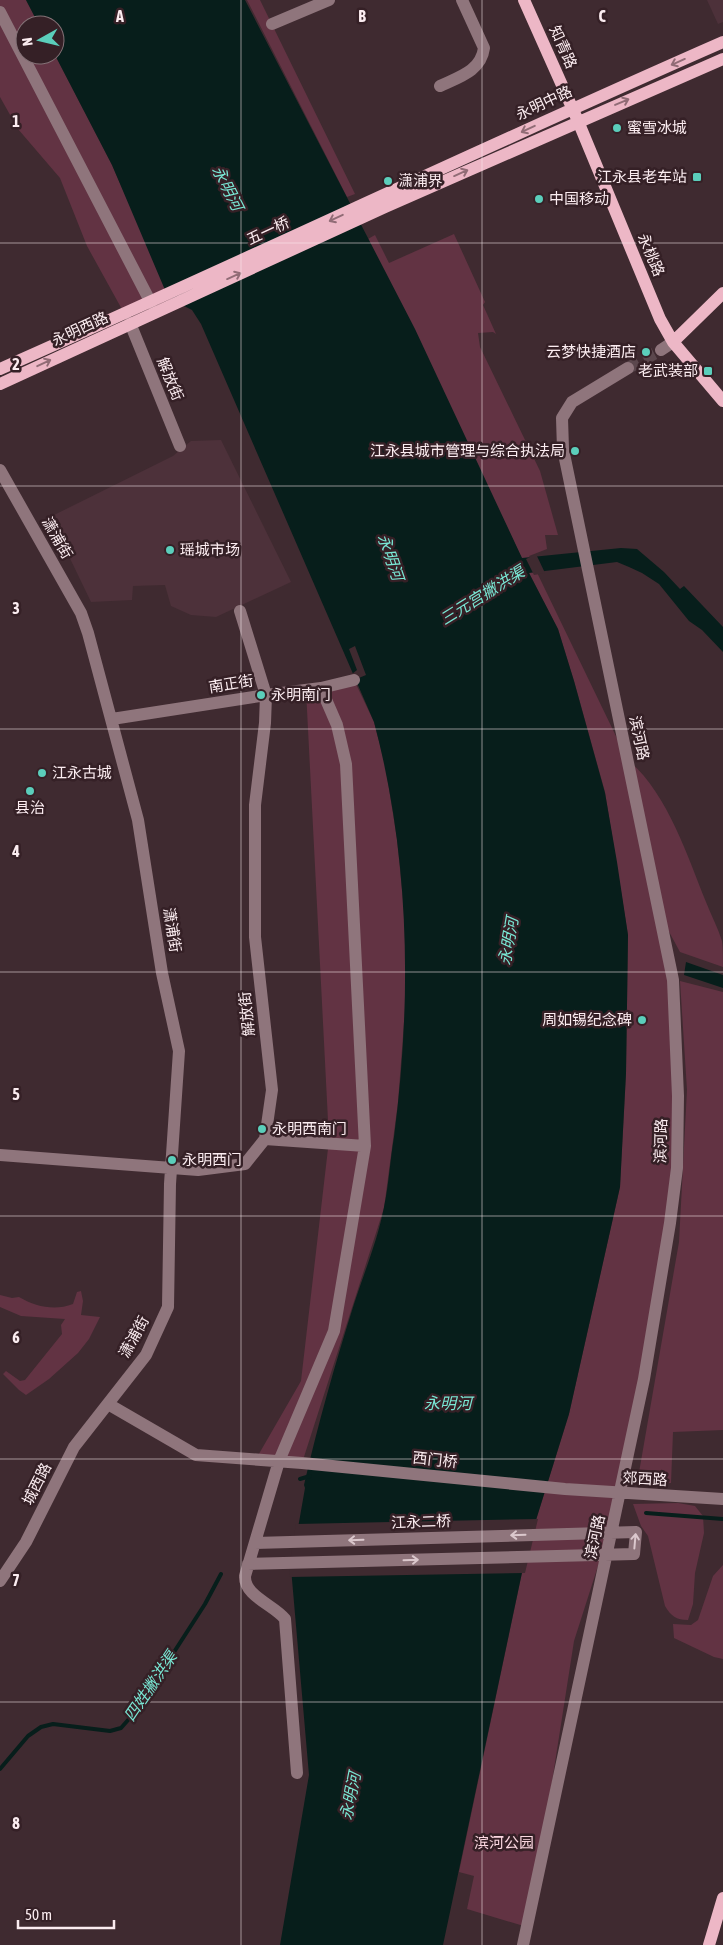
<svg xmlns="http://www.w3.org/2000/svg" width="723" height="1945" font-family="'Asap Condensed','Noto Sans SC',sans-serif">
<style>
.built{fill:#4d313a}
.green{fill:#623343}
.water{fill:#071e1b}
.pier{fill:#3f2a30}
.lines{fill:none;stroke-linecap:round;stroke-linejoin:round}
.stream{stroke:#071e1b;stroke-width:4}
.minor-tunnel{stroke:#5b474d;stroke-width:12;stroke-dasharray:12 6;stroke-linecap:butt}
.minor{stroke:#8f757c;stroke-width:12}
.major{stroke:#edb7c6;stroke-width:12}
.oneway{stroke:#916c76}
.oneway2{stroke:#dbc8cd}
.grid{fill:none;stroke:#fbecf0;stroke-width:1;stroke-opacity:0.55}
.poi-dot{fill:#5bcebb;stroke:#352026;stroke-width:2}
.labels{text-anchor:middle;stroke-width:5;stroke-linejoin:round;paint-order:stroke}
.street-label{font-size:15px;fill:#fbecf0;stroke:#352026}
.poi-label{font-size:15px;fill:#fbecf0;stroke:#352026;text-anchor:start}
.park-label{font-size:15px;fill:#fbd7e0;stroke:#352026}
.water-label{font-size:16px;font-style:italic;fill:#79e7d4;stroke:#352026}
.grid-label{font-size:16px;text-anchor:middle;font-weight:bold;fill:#fbecf0;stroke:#352026;stroke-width:5;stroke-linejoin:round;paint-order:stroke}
</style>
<rect width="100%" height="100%" fill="#3f2a30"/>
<path class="built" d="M707,0H723V22L718,24Z
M221,440L291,582L216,617L191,615L171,606L165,585L133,586L132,600L91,602L50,517L173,456L191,441Z"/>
<path class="green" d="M0,0H26L39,25H25V55H55L112,165L169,294L124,313L87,246L60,178L18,129L0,97Z
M247,0H260L355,194L347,197Z
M454,234L485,302L483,305L496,334L493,332L478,333L480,347L540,471L558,535H545L547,549L529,556L627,759C667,792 687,855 706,902C711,915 718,928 722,941C723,948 723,959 723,967L680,952L660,915L673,980L677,1168L621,1494L574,1641L537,1878L527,1927L467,1909L474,1876L459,1872L527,1549L569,1414L620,1187L626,1073L628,935L605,792L574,681L558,629L529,573L368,239L375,235L389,263Z
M354,680L374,722L385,764L397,839L405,920V1009L398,1102L384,1208L302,1463L256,1459L301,1381L329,1140L306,690Z
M680,981L723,992V1430L673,1432L671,1483L637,1484L679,1242L687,1090Z
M81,1291L83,1301L81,1315L100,1317L89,1339L78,1353L49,1379L26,1395L19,1390L3,1374L6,1371L20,1381L25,1380L62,1334L61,1325L65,1319L21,1316L0,1307V1295L12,1298L19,1297C36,1307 55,1311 73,1304L77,1292Z
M678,1503L695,1506L703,1516L704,1533L695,1573L693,1604L688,1620C676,1620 671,1616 665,1606L648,1536L641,1526L633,1504Z
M723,1565V1659L714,1657L674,1638L673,1624L691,1625L698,1620L713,1576Z"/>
<path class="water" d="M26,0H245L415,329L522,558L621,548L637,549L664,572L680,589L684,586L723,627V652L702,630L689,621L659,584L642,573L629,567L617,562L529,573L558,629L574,681L605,793L617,862L628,935L626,1073L620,1187L569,1414L527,1549L443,1945H280L309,1775L291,1568L305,1488L304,1485C318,1424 335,1364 354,1304C364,1273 378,1239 384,1207C389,1184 390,1160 394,1137C412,999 410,857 374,722L201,324L192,310L174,301L165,290L112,165L55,55V25H39Z
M686,962L723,975V988L684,975Z"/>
<path class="pier" d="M536,554L545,573L534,575L526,559Z
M355,646L366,675L354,680L352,674L357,670L349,649Z
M538,1519L525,1573L290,1577L289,1568L296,1524Z"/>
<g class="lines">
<path class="stream" d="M300,1479L310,1476
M646,1513L723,1519
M0,1769L28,1736L41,1727L53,1724L110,1731L121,1728L136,1711L205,1604L221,1574"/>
<path class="minor-tunnel" d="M628,368L661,350"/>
<path class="minor" d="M0,12L151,303
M272,24L329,0
M440,86C459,77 481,71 484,48L462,0
M130,323L180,446
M661,350L673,342
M0,470L81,613L88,633L138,820L162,973L179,1051L170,1184L168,1307L146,1355L74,1447L26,1542L0,1581
M112,719L266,695L321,688L354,680
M265,1139L365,1146
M0,1155L198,1170L245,1164L265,1139L272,1090L255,937V805L265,723L266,695L240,611
M108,1404L196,1455L302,1463L565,1489L723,1499
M248,1564L634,1554L636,1532L255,1543
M297,1773L285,1619C274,1605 244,1596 245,1576L279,1461L334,1331L365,1146L346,764L337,725L321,688
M523,1945L644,1379L670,1223L677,1168L678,1096L673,980L563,449L562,418L572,402L628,368"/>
<path class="major" d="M524,0L578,121L660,319L673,342L723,401
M673,342L723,293
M0,369C242,262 481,148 723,42
M0,384L385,207L723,59
M709,1945L723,1898"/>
</g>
<defs><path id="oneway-shaft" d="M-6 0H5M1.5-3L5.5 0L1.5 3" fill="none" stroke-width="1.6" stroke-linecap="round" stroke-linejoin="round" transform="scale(1.25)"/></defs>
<g class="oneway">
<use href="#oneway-shaft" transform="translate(678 62) rotate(156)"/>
<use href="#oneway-shaft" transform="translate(622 102) rotate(-23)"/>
<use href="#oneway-shaft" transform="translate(528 129) rotate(155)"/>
<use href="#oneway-shaft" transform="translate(461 173) rotate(-24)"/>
<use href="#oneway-shaft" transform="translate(336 218) rotate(155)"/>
<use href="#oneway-shaft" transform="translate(234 276) rotate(-24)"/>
<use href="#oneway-shaft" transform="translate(44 363) rotate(-25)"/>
</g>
<g class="oneway2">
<use href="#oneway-shaft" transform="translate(518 1535) rotate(178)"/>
<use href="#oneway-shaft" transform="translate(356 1540) rotate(178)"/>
<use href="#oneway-shaft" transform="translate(635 1541) rotate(-85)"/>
<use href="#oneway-shaft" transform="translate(411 1560) rotate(-2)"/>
</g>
<path class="grid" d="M241,0V1945M482,0V1945M0,243H723M0,486H723M0,729H723M0,972H723M0,1216H723M0,1459H723M0,1702H723"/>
<g class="poi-dot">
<circle cx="617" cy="128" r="5"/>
<rect x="692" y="172" width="10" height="10" rx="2.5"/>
<circle cx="388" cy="181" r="5"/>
<circle cx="539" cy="199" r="5"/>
<circle cx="646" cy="352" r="5"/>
<rect x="703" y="366" width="10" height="10" rx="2.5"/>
<circle cx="575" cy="451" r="5"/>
<circle cx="170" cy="550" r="5"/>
<circle cx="261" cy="695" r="5"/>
<circle cx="42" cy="773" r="5"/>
<circle cx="30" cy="791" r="5"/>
<circle cx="642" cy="1020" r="5"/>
<circle cx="262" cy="1129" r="5"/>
<circle cx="172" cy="1160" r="5"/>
</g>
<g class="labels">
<g class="street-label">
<text transform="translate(563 47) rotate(66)" y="5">知青路</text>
<text transform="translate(544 103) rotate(-25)" y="5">永明中路</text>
<text transform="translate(268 231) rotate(-25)" y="5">五一桥</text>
<text transform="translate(651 255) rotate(67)" y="5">永桃路</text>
<text transform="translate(80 329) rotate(-25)" y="5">永明西路</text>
<text transform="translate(170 379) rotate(68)" y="5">解放街</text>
<text transform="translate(57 538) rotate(60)" y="5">潇浦街</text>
<text transform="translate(231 684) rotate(-9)" y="5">南正街</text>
<text transform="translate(639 738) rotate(78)" y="5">滨河路</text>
<text transform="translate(172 930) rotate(81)" y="5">潇浦街</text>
<text transform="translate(247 1014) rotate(-96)" y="5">解放街</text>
<text transform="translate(661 1141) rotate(-89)" y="5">滨河路</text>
<text transform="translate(134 1337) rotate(-61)" y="5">潇浦街</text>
<text transform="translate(435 1460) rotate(6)" y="5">西门桥</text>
<text transform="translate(645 1479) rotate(3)" y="5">郊西路</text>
<text transform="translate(37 1484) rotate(-63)" y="5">城西路</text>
<text transform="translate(421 1522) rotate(-2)" y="5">江永二桥</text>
<text transform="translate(595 1537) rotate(-78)" y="5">滨河路</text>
</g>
<g class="poi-label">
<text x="627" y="133">蜜雪冰城</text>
<text x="687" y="182" text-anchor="end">江永县老车站</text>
<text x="398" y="186">潇浦界</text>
<text x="549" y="204">中国移动</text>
<text x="636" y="357" text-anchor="end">云梦快捷酒店</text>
<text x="698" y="376" text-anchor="end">老武装部</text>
<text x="565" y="456" text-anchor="end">江永县城市管理与综合执法局</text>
<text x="180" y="555">瑶城市场</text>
<text x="271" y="700">永明南门</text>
<text x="52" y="778">江永古城</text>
<text x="30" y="813" text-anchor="middle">县治</text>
<text x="632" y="1025" text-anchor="end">周如锡纪念碑</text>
<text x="272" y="1134">永明西南门</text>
<text x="182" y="1165">永明西门</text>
</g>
<g class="park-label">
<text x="504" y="1848">滨河公园</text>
</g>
<g class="water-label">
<text transform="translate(228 188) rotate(63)" y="6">永明河</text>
<text transform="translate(391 557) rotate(71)" y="6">永明河</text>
<text transform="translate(482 595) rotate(-32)" y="6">三元宫撇洪渠</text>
<text transform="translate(508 941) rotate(-80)" y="6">永明河</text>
<text x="448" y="1409">永明河</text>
<text transform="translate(150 1686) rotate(-56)" y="6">四姓撇洪渠</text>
<text transform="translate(350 1796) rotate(-79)" y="6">永明河</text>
</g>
</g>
<g class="grid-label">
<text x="120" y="22">A</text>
<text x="362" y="22">B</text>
<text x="602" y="22">C</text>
<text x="16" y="127">1</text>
<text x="16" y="370">2</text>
<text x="16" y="614">3</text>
<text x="16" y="857">4</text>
<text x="16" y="1100">5</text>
<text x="16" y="1343">6</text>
<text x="16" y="1586">7</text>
<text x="16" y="1829">8</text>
</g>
<g transform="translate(40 40) rotate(262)"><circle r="24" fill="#352026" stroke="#847277"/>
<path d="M0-4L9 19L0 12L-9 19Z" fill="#5bcebb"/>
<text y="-8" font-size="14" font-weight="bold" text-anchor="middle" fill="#fbecf0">N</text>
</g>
<path d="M18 1920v8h96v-8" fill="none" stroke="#fbecf0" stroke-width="2.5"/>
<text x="25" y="1920" font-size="15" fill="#fbecf0" stroke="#352026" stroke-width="4" paint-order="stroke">50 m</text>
</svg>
